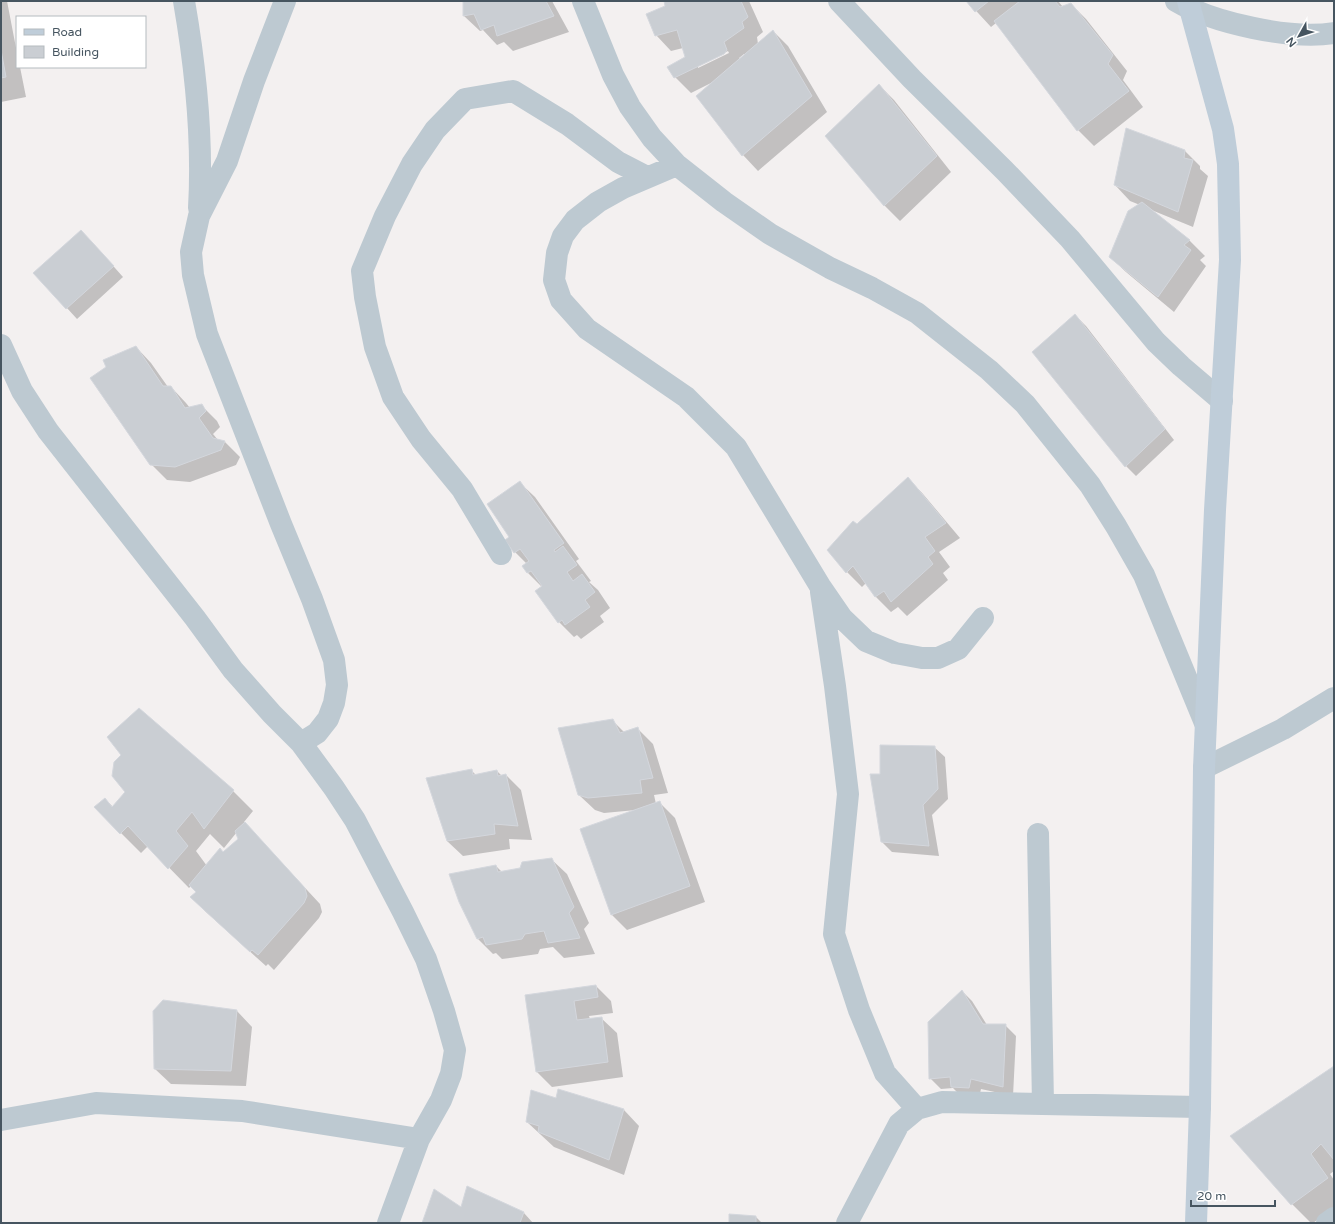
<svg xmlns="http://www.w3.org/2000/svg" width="1335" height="1224" font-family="'Varela Round',sans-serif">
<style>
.shadow{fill:#0003;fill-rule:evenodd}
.building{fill:#caced3;stroke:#d4d7dd}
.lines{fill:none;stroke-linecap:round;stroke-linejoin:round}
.street{stroke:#bdc9d1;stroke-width:22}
.secondary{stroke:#bfcdd9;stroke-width:22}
</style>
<rect width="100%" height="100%" fill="#f3f0f0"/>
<path class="shadow" d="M1,1H7L17,53V67H20L26,97L1,102Z
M464,1H552L569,32L513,51L504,42L497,45L483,30L480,31L464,16Z
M665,1H749L763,32L757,37L758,44L773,31L788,46L827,112L758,171L743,155L697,97L713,82L691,93L675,77L686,58L683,48L671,51L656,35L666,7ZM728,51L729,53L698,68V66ZM744,54L745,55L740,60L739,58Z
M967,1H1058L1063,7L1071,4L1086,19L1127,71L1123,80L1143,107L1094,146L1078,130L996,23L991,27Z
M879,85L894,100L951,172L900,221L885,206L826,136Z
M1185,151L1200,166V169L1208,176L1193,227L1149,209L1190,241L1205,256L1200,260L1206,266L1174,312L1126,272L1110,257L1140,205L1130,201L1115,185Z
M91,241L123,277L77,319L35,273Z
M1075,315L1086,326L1174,440L1136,476L1126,466Z
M136,347L151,363L168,387H171L186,403L190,408L201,405L217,421L220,427L213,434L218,440L225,442L240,457L236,465L190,482L167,480L151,464Z
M908,478L923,494L960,538L939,552L950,567L943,573L948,580L907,616L898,607L891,612L876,597L866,583L862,587L847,572L828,550Z
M519,482L535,497L579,559L576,561L591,581L589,582L598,590L610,608L600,616L604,622L581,639L577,635L574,637L559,622L542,587L528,573L524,566L527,564L515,552L506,540L510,537Z
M612,720L624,732L638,729L653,744L668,793L654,795L656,804L659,802L675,818L705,902L627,930L611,914L636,810L604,813L595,810L579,795Z
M934,747L945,757L948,799L932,815L939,856L892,852L882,842L881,775Z
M471,770L476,775L497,771L502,776L506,775L521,790L532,840L509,839L510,849L463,856L447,841Z
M233,791L253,811L244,822L320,904L322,912L319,918L274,970L268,964L266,966L206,912L191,897L197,892L191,886L189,888L148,846L141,853L121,833L105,799L113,807ZM237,832L239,839L223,853L207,866L196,851L210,834L224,848Z
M551,859L567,874L589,923L584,929L595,954L564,958L553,947L540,949L538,954L502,959L496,953L493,954L477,938L496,866L502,872L521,869Z
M596,986L611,1001L613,1013L589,1016L590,1019L601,1018L617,1033L623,1077L552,1087L537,1072L526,996Z
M962,991L972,1001L987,1025H1005L1016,1036L1013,1096L981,1089L979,1098L962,1097L953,1088L941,1089L930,1078Z
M237,1011L252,1027L246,1086L171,1084L155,1069Z
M1334,1067V1171L1330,1174L1334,1180V1208L1313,1223H1311L1292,1204Z
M559,1090L624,1110L639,1126L624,1175L554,1147L527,1122L557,1099Z
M468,1187L524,1213L533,1223H423L462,1209Z
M756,1217L762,1223H730Z
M661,1222L680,1223H661Z"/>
<path class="building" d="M463,1H546L554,16L497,36L494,25L481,30L474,14L463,16Z
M664,1H741L748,17L742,22L744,28L724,42L727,50L724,54L674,78L667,67L685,57L677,30L655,36L646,14L665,6Z
M966,1H989L975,12Z
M1020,1H1055L1060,7L1071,3L1113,55L1108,64L1129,91L1077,131L994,21Z
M773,30L812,96L742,156L696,96Z
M1,50L6,77L1,78Z
M879,84L937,156L884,206L825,136Z
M1126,128L1185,150L1184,158L1193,160L1178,212L1114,185Z
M1142,202L1190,240L1184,245L1191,250L1158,297L1109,257L1128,211Z
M81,230L114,266L66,309L33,273Z
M1075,314L1165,429L1125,467L1032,352Z
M136,346L163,386H171L185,408L202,404L206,411L199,418L213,438L225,441L221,450L175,467L150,465L90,378L106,367L103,360Z
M908,477L946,523L925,537L935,551L928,557L933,564L891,602L884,591L875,597L853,566L846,573L827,550L853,521L857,524Z
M520,481L564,543L554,550L555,552L563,546L577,565L567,572L573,581L582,574L595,592L585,600L590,607L565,625L562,620L558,623L535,591L542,586L531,571L527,573L522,566L529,561L520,549L514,553L505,540L509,537L487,504Z
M139,708L234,790L204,829L192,812L176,831L188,846L168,869L128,826L120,834L94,807L105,798L112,807L125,792L112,776L114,762L121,755L107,737Z
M613,719L620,733L638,727L653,778L640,780L642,793L588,798L578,795L558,728Z
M880,745L935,746L938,789L923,805L929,846L881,842L870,774H880Z
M472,769L473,775L497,770L498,776L506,774L518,826L494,824L495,834L447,841L426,778Z
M660,801L690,886L611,915L580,829Z
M245,822L305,888L307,896L304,903L258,955L252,950L250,952L190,897L196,892L189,885L220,848L223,852L238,839L235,831Z
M552,858L574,907L569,913L580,938L548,943L544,931L525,934L522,939L486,945L483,937L477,939L459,902L449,874L496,865L498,872L520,868L522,862Z
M596,985L598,997L574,1001L577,1020L602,1017L608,1062L536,1072L525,995Z
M962,990L983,1024H1006L1003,1087L971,1079L969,1088L951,1087L950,1077L929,1079L928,1022Z
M163,1000L237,1010L231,1071L154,1069L153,1011Z
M1334,1066V1160L1321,1144L1311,1154L1328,1178L1291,1205L1230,1136Z
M558,1089L624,1109L609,1160L538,1132L539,1126L526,1122L531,1090L556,1098Z
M467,1186L524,1212L520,1223H422L434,1189L461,1207Z
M729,1214L756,1216V1223H729Z"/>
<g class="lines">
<path class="street" d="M184,1C196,70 203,139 199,208
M285,1L254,81L227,161L199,216L191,252L193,275L207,334L281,524L312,599L334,660L337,685L334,703L328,719L317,733L301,743
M583,1L613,75L630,107L652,138L677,165L724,202L770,234L830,268L872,288L917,313L989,370L1025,404L1090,485L1116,526L1144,575L1205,723
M839,1L912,79L1005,171L1070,239L1156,342L1181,366L1222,401
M1176,1C1213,23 1291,40 1334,33
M677,165L623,188L598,202L575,220L563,236L557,253L554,280L561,300L587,329L686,397L736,447L820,586L842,618L866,641L895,653L922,658H938L958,649L983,618
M1,345L22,391L48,431L195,618L233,670L272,714L301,743L334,788L355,820L403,912L426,959L444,1011L455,1050L451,1074L441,1100L419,1139L388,1223
M501,554L462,489L421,439L393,397L375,347L365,297L362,271L385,216L412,164L435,130L465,99L513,91L567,124L618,162L647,177
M821,592L835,686L848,794L834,934L859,1010L885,1073L917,1109
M1204,768L1283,729L1334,698
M1038,834L1043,1104
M1,1120L96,1103L242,1111L419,1139
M847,1223L899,1124L917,1109L942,1102L1200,1107
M1327,1223L1334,1218"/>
<path class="secondary" d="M1188,1L1223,129L1228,164L1230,260L1215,510L1204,768L1200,1107L1196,1223"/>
</g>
<rect width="1335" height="1224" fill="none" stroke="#465560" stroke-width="4"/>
<rect x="16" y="16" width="130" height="52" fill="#ffffff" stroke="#b5bbbf"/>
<rect x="24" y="29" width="20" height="6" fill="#bfcdd9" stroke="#b5bbbf"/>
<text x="52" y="36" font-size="12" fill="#465560">Road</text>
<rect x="24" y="46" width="20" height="12" fill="#caced3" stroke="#b5bbbf"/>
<text x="52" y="56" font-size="12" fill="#465560">Building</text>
<g transform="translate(1299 36) rotate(231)" stroke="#ffffff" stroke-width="3" paint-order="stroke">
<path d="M0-3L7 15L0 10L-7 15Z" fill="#465560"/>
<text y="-6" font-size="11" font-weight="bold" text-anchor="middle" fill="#465560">N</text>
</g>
<path d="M1191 1200v6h84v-6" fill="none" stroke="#465560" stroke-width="2"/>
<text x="1197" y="1200" font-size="12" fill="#465560" stroke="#ffffff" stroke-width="3" paint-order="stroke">20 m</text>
</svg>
